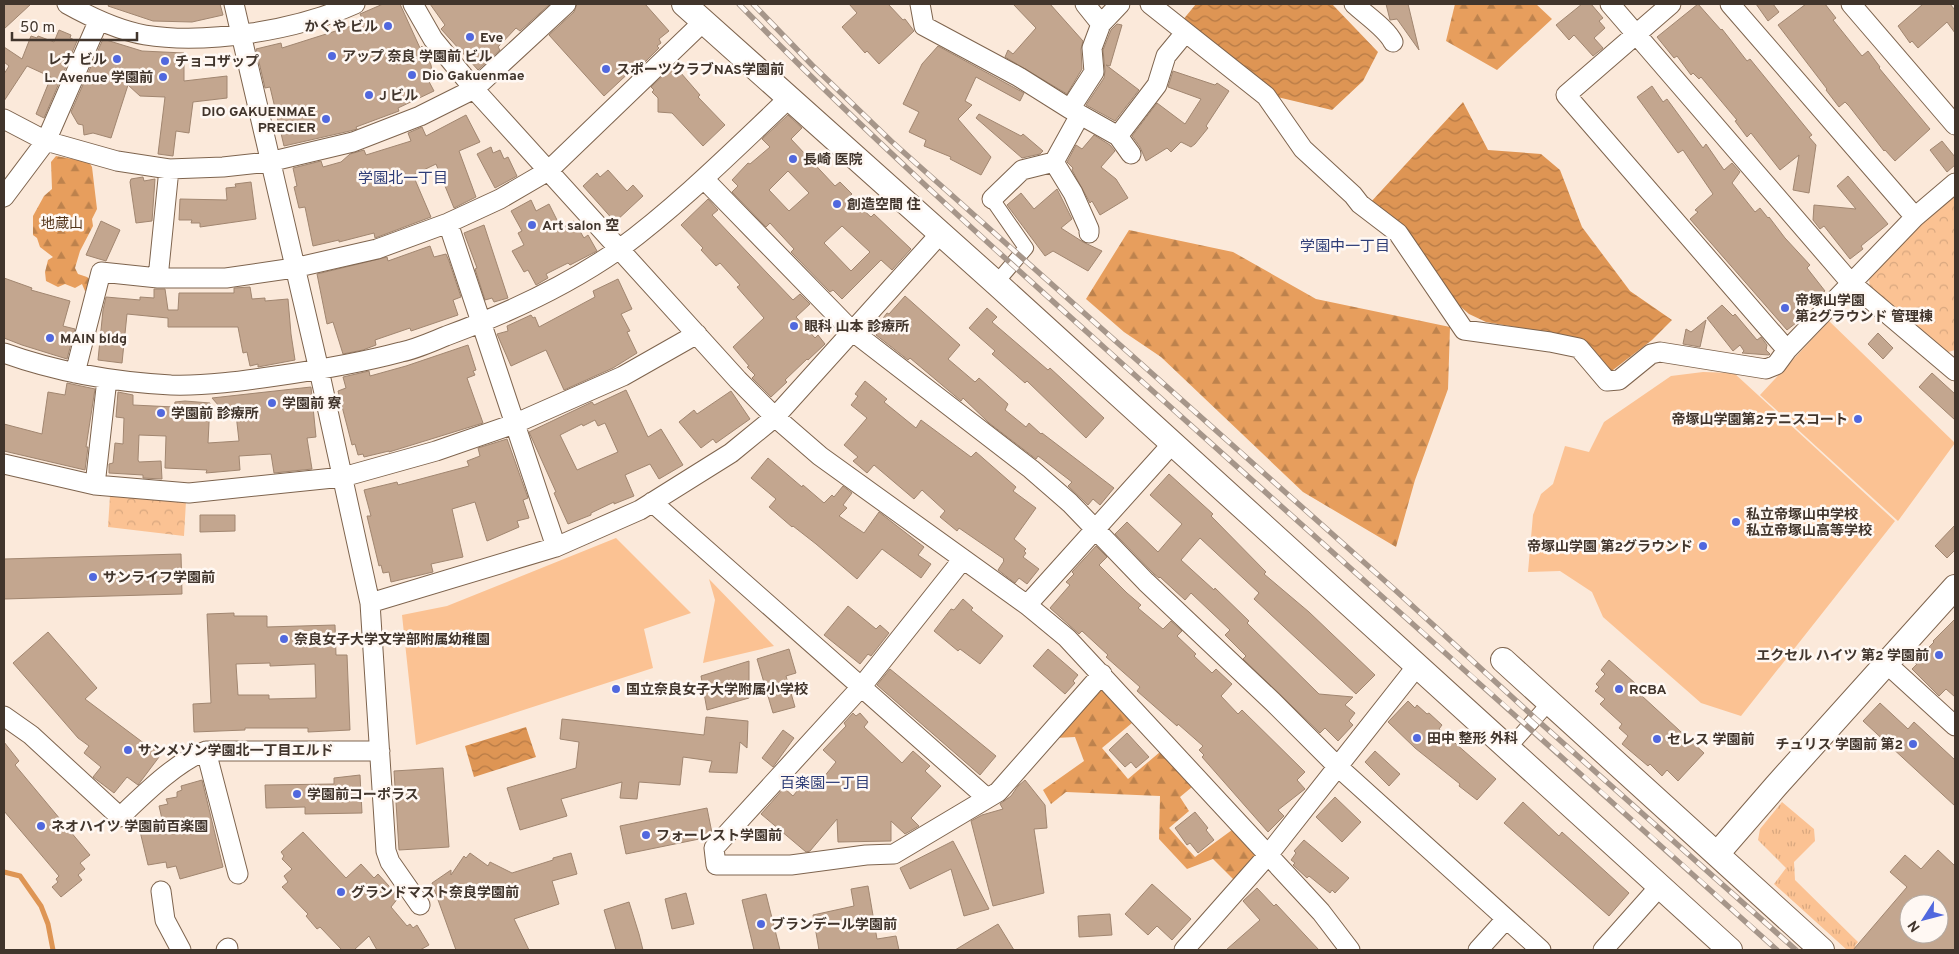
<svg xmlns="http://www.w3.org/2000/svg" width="1959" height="954" font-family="Overpass,'Noto Sans JP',sans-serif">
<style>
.grass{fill:url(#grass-tufts)}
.forest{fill:url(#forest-firs)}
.park{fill:url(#park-crowns)}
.pitch{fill:#fbc293}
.water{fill:url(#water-waves)}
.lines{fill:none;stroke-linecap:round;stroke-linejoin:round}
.stream{stroke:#de9554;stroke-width:5}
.building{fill:#c3a68f;stroke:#a18670;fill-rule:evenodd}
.pedestrian-casing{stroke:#7e644e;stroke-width:16}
.minor-casing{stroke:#7e644e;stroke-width:21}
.tertiary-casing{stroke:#7e644e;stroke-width:26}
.pedestrian{stroke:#fff;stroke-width:14}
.minor{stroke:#fff;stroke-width:19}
.tertiary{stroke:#fff;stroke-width:24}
.rail-casing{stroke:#a6968a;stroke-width:5.5}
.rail{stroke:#fff8f3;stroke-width:4;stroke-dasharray:11;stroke-linecap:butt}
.poi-dot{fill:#5168de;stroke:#fff8f3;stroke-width:2}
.labels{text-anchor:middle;stroke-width:5;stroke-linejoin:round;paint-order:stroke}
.poi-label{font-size:14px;font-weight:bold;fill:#41352c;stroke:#fff8f3;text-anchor:start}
.park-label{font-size:14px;fill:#55361b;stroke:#fff8f3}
.neighbourhood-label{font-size:15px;fill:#2e3c76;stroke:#fff8f3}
</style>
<defs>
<pattern id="grass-tufts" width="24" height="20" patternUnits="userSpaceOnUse" patternTransform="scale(1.25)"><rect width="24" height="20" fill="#fbc293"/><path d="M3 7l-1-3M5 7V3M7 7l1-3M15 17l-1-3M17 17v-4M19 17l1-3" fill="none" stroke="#d8a77f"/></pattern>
<pattern id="forest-firs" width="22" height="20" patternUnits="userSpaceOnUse" patternTransform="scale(1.25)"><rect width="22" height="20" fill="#e79e5d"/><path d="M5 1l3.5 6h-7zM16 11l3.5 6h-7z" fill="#bd824d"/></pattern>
<pattern id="park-crowns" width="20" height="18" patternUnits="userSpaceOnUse" patternTransform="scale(1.25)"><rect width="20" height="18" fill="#fbc293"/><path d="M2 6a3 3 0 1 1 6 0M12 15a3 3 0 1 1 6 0" fill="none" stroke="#d8a77f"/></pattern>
<pattern id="water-waves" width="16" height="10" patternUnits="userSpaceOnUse" patternTransform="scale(1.25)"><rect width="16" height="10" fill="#de9554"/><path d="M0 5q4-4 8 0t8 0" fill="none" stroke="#b67a46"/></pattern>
</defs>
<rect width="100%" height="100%" fill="#fbe9da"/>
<path class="grass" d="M1782,802L1814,829L1815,841L1794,862L1795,880L1858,942L1855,946L1860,950H1847L1774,884L1786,868L1758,840L1760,829Z"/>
<path class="forest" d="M1455,4H1536L1552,19L1497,70L1446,41Z
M56,156L89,162L92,167L97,209L92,219L93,226L80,251L75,268L78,274L87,277L93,282L87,291H85L82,284L75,288L65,284L58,287L46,281L45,272L48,260L53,257L40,247L37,238L33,235V216L44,196L52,189L51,162Z
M1129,230L1233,252L1316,299L1450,327L1448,389L1415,480L1396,547L1303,492L1161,357L1124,332L1086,299Z
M1093,691H1103L1132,723L1102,748L1128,779L1160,752L1192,787L1180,797L1189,811L1169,828L1195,857L1232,830L1256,853L1257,858L1235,881L1213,859L1187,869L1159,839L1160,796L1066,792L1051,804L1043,790L1084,761L1075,737L1055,738Z"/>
<path class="park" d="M1955,194V350L1945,353L1870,291L1869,277L1925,220Z
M110,496L186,501L184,536L108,527Z"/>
<path class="pitch" d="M1829,321L1955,443L1898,521L1760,395Z
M1703,372L1734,373L1895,521L1741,716L1701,703L1603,617L1592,592L1560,571L1528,572L1533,515L1541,494L1553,484L1565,446L1589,452L1604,422L1671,376Z
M616,538L691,613L644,629L653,668L416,745L402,615L447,606Z
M709,579L774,646L703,663L715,600Z"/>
<path class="water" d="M1196,4H1332L1378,52L1363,81L1332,110L1273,96L1182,21Z
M1463,102L1488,150L1541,154L1560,170L1582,227L1630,291L1672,320L1652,340L1609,373L1589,345L1570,336L1486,322L1469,314L1455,302L1370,203Z
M526,727L536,757L474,777L465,746Z"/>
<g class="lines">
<path class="stream" d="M4,872L20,876L41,906L48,924L53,950"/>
</g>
<path class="building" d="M4,4H31L4,29Z
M109,4H220L223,15L192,22L153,21L108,6Z
M383,4H400L420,48L422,46L431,65L432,72L426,76L434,91L398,108L399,111L356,127L357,129L350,131L284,146L270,87L265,88L256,49L281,43L282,48L364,22L360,14Z
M430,4H550L520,31L516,28L498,47L500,50L478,70L441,29L445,25Z
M577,4H645L669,31L659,39L661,43L657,46L659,48L636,71L634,68L604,96L549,35L574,12Z
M849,4H888L903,20L905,19L914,31L879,64L867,51L865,53L842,27L857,13Z
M1013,4H1050L1083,41L1081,49L1082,69L1067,94L1005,57L1008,50L1013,54L1036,28Z
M1386,4H1408L1419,50L1397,19L1390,20Z
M1582,4H1591L1603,18L1599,21L1605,28L1594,38L1603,48L1593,56L1574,35L1569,40L1556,25Z
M1698,4L1721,30L1722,29L1747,61L1750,59L1812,135L1809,137L1816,145L1809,193L1793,190L1799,155L1780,170L1751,133L1747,137L1735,121L1737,120L1701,77L1699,79L1693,73L1691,75L1677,56L1674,58L1657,37Z
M1756,4H1773L1779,12L1768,21Z
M1806,4H1825L1836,18L1833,20L1862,56L1868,51L1880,67L1879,68L1930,129L1895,161L1885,150L1884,151L1849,106L1845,102L1839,107L1826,90L1827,89L1778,25Z
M1923,4H1950L1955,10V33L1947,22L1918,48L1912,41L1910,43L1898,26Z
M1117,24L1122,25L1110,66L1106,65L1139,90L1115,121L1086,105L1104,78L1105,71L1103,50L1111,30Z
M59,30L71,35L70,38L77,41L44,118L36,114L51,77L27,66L4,101V74L9,66L4,62V47L22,59L31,36L37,38L38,36L54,42Z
M103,39L142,51L184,53V81L227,76V98L193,102L189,133L176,131L173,156L158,154L165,97L140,96L128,85L111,138L93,133L84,135L83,125L78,124L71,112Z
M938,46L1024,93L1020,101L976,77L965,101L972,105L958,119L991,157L981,175L950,159L951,157L924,146L926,140L909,132L919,112L903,104L922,64Z
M674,65L700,95L698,97L725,125L703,146L672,113L658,112V98L652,92L654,90L651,87Z
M1173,71L1215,85L1217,83L1229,91L1206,126L1208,128L1195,144L1191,147L1181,142L1171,152L1167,148L1146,161L1140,147L1132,136L1157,103L1185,124L1201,99L1168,87Z
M1652,86L1663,102L1667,99L1703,148L1706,144L1724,170L1732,163L1740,172L1732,183L1755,212L1760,208L1768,218L1769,217L1785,238L1810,265L1807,268L1825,291L1801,310L1806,315L1787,330L1690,219L1698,212L1695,210L1713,194L1683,150L1678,153L1637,97Z
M979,114L1021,136L1023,134L1043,151L1040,154L1022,158L976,118Z
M466,115L480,142L459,151L476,197L454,208L436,164L413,175L431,217L375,238L374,233L339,242V240L313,246L305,207L299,208L294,187L297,186L293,168L321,161L323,167L341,162L350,154L364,150L366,155L411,141L408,133L422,127L426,136Z
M788,115L802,128L791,139L835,186L840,182L852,194L849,197L871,217L874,214L911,249L892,270L881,260L842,299L833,290L830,292L791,252L794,249L770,223L766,227L732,192L738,186L732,180L748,163L750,164L770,147L762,139ZM788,171L809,193L789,211L769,190ZM842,226L870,252L851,271L824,243Z
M1094,135L1110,145L1115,151L1101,167L1116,179L1128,198L1100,215L1092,201L1090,203L1072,170L1073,168L1067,162L1076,145L1082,149Z
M1942,141L1955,157V165L1947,172L1930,150Z
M491,147L493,153L500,150L504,159L508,157L517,176L495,188L477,154Z
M608,170L627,191L633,185L643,196L615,222L583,186L597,173L600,177Z
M1848,176L1888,224L1861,246L1863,249L1850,259L1824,226L1820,229L1813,220L1814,205L1856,209L1837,186Z
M143,177L144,181L155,179L152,221L136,223L130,182L131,179Z
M251,182L256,219L200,227V223H191L192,220H179L180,199L227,200L226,188L236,187L235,184Z
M1057,189L1072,219L1061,228L1083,242L1102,251L1088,271L1053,251L1045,256L1007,205L1021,193L1034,209Z
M708,199L718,210L712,215L768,274L793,300L800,294L810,304L796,317L815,338L818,335L825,344L808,360L807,359L785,380L787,382L771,397L752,378L755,375L747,367L749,366L733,347L764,318L737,287L740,285L720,263L716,266L701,250L703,248L681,225Z
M531,200L536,211L549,204L561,228L574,221L584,238L588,235L597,251L570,265L568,263L546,274L548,278L536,285L528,270L524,272L512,251L524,245L518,233L522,231L511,211Z
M101,221L120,230L106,261L86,255Z
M484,225L508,298L494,302L492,298L485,300L475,269L477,268L464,233Z
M430,246L434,257L446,254L449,261L461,297L453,300L458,315L411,331L410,328L375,340L376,345L363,350L343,354L333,322L327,324L317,274L387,257L388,261Z
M4,278L32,288L31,290L70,301L63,326L75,329L67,359L22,345L4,338Z
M618,279L632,309L621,314L630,331L627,332L637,353L613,368L564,390L546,350L511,366L497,334L508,331L507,326L531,315L533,318L535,317L539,327L595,297L593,291Z
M250,287L252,299L265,298V301L288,299L291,334L295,360L258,367V364L250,366L247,352L243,353L238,327H168V318L127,314L122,363L98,360L103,310L106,297L140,300V297L154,298V289H165L168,310H178L179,293H234V288Z
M905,296L960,345L948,359L975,382L979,378L1008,404L1005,410L1026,427L1029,423L1041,434L1042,433L1114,488L1100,505L1093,499L1088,505L1068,486L1072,482L1038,456L1036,459L989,423L963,398L961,401L910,358L908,360L876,335L880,329L877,326L887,313L889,314Z
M1722,305L1733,316L1735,314L1757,340L1761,337L1767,345L1766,350L1770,354L1769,355L1742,353L1744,351L1740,345L1733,351L1707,318Z
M987,308L997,317L992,322L1048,370L1050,368L1104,418L1086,438L1027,381L1025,383L992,354L995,351L969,328Z
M1706,320L1700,347L1683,344L1686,329L1691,332Z
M1878,333L1893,348L1883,359L1868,344Z
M468,345L476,370L473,371L475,375L467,378L483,423L389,452V451L364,457L363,454L358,455L355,444L352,445L338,391L346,388L343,377L369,371L370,376L406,366Z
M1932,373L1955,394V420L1919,387Z
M865,381L887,399L884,402L916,428L921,420L971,457L976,452L1016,487L1013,491L1036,508L1014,539L1026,549L1024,551L1026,553L1023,557L1039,569L1027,584L1019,578L1015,583L998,570L1004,561L1003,560L1004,559L959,528L957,531L940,517L945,511L922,490L914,499L874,465L867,473L853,461L858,457L844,445L867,418L851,405L858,396L855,394Z
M67,383L95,389L86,447H88L85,470L4,451V424L42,434L48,392L65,395Z
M311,387L316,437L307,438L312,469L274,473L271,454L239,456L240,470L206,473L207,470L165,468L166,436L139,435L138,460L139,462L161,461L162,479L143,478V475L109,473V464L113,463L115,443L123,444L124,418L116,417L118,392L133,395V405L174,407L175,402L185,401L210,403L208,443L239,441L236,414L227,415L212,398Z
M626,390L648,437L661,429L683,465L659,479L650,464L625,475L634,496L614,504V502L591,513V515L568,524L554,493L556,492L529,432L592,402L594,405ZM595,420L598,426L605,423L618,452L577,470L560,435L582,424L583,426Z
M731,391L750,419L716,443L713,439L701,448L679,422L694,410L697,414Z
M507,439L528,498L523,500L529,518L517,521L519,527L487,541L475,502L452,509L463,557L431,564L433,572L391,582L389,572L383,573L381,565L379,566L367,516H371L364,490L397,482L398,485L469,466L467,461L480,456L478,448Z
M768,458L802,487L803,485L824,503L832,495L834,497L843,486L852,493L843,505L847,508L839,516L864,533L879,512L924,547L918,555L931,564L921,578L882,549L857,579L816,544L793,526L792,527L769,507L776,499L751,478Z
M1169,474L1213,514L1211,516L1266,572L1264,574L1309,612L1375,675L1356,694L1254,599L1259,593L1200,538L1181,560L1214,590L1215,588L1249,621L1247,623L1319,694L1353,697L1345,705L1355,713L1349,721L1353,725L1338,741L1325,728L1320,733L1243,659L1246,656L1225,635L1230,630L1191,593L1185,600L1160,577L1159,578L1154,574L1115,534L1127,522L1158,552L1182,524L1150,495Z
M200,515H235V531L200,532Z
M1955,525V550L1947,558L1935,546Z
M1096,546L1107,557L1099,565L1127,593L1141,605L1138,608L1163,629L1171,621L1182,631L1177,636L1196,654L1194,656L1212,673L1216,669L1232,684L1221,696L1238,714L1242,710L1305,772L1297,780L1305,789L1278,810L1284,816L1268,832L1202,757L1204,755L1199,750L1203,746L1178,724L1177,726L1137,691L1140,687L1106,657L1108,655L1082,631L1079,634L1050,608L1070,585L1066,582L1074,574L1072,572Z
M181,554L182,594L4,599V559Z
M963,599L973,608L971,610L1003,636L980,664L960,649L958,651L934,631L951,609L954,610Z
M848,606L876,629L880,625L889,633L871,656L868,654L860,664L824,635Z
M234,613V616H267V627L335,625L336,655H347L350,730L308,732V728H245V730L194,732L193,704L211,703L207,614ZM270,663V666L315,664L316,698L269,699V695H238L236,664Z
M1955,619V697L1946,689L1939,696L1912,669L1917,664L1915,663L1930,648L1929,647L1934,642L1933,641Z
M48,632L97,688L85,699L149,747L151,744L162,753L138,785L127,777L114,793L93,777L101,767L84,753L89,746L78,738L13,663Z
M789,649L796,673L786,676L795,707L773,713L757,659Z
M1048,649L1078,675L1073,681L1075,683L1065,694L1033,666Z
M1609,660L1645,692L1642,696L1704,753L1678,781L1667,770L1662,776L1650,764L1648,766L1622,744L1628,736L1619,728L1622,724L1600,704L1605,699L1595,691L1599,687L1596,684L1605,674L1601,670Z
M749,661V698L707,710L701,676Z
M890,669L996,756L980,775L877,685Z
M1408,701L1415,708L1417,705L1427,714L1429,713L1442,725L1439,729L1496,779L1477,800L1459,786L1460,784L1415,748L1388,722Z
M1880,703L1908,729L1914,722L1955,760V806L1863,721Z
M853,713L856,716L860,713L868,722L864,727L902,763L913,751L930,766L925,771L941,786L911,818L919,826L905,834L891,821V841L838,842L837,819L810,851L806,852L761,814L784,788L793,796L810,775L819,783L836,762L823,750L846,726L844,723Z
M706,717L748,721L747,748L740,742L737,773L709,772L712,761L683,757L680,785L639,782L637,799L620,798L622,782L561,799L567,816L520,830L507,788L576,768L579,742L560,739L562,719L704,735Z
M783,730L794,738L773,767L762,758Z
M1127,733L1149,757L1136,768L1131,762L1125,767L1109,750Z
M4,742L19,761L15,765L90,855L80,863L85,869L78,875L82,880L61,897L52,887L58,882L56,879L59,876L4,811Z
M1375,751L1400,774L1389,786L1365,762Z
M443,768L449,847L399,850L394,771Z
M360,775L362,813L305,814V807L266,808L265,785L334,784V778Z
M202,780L223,867L180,879L176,866L167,868L166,862L148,865L139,827L157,823L156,821L162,819L159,806L168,804L166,799L177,797V792L182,790L181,786Z
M1025,780L1045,805L1047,828L1034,829L1044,893L993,906L971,821L982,815L1003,809L1000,804L1011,796L1018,786Z
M1335,797L1361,822L1342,842L1316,817Z
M1523,802L1559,836L1562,832L1629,893L1609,916L1504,823Z
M707,808L712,833L709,837L626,854L620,826Z
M1195,812L1208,828L1206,830L1214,840L1198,853L1190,843L1187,845L1175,828Z
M303,832L346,878L361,864L374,878L378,874L399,897L391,907L407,926L410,924L413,928L417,925L429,945L420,950H377L369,936L354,950H342L320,927L317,929L306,916L308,914L282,887L288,882L284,876L292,869L282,859L284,856L281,852Z
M1304,840L1349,878L1335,893L1332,890L1330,893L1309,876L1307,878L1293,865L1295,863L1291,860L1296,853L1294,851Z
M953,841L988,907L989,909L964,916L951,869L910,889L900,868Z
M1938,850L1955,866V950H1853L1907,887L1890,872L1905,855L1921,869ZM1909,904H1939V934H1909Z
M470,853L488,866L490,862L512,873L553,860V858L571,853L577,874L552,881L559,904L514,919L529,950H456L432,883L451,870V875L464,856L466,858Z
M1152,884L1191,919L1172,940L1157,926L1148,935L1125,914Z
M868,886L877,939L896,936L899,950H819L813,915L854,906L851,889Z
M1257,888L1274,906L1276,904L1319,950H1226L1260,920L1243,901Z
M686,893L694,924L672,929L665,899Z
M766,894L780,950H754L742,900Z
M629,902L639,934L643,950H616L604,910Z
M1110,914L1112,935L1079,937L1078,916Z
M998,924L1014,950H955Z"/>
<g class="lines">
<defs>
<path id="pedestrian" d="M992,199L1026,248L996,283
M1508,749L1550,702"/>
<path id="minor" d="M67,4C92,18 117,30 145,35C208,45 297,30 355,4
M234,4L319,370L370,603L386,851L390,862L420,905
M413,4L433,39L474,89L738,380L775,417L820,456L1027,605L1067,638L1321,912L1350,950
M920,4L924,26L1019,77L1070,109L1094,72L1092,48L1101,24L1120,4
M1085,4L1101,24
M1150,4L1266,96L1303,149L1353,195L1360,204L1398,233L1464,330L1550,342L1579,348L1607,381L1619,380L1651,354L1660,352L1766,369L1776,365L1787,350L1915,217L1955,183
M1354,4C1366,15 1387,29 1393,42
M1610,4L1851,283L1955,371
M1671,4L1566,95L1787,350
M1730,4L1915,217
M1851,4L1955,125
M1070,109L1118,136L1131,154
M4,119L46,141L117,161L169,169L223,167L269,162L353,142L420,116L474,89L566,4
M1118,136L1157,85L1166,56L1185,33
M1054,162L1073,193L1089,229V233
M704,179L852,331L1031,469L1070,503L1146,582L1273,702L1337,766L1541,950
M4,197L46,141L98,22
M992,199L1022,170L1054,162L1080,115
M448,223L556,547
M158,278L169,169
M4,353C57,372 115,382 171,385C206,386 242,381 276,376C318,370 360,363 401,352C416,349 431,342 446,336C506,314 565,287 618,250C678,206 734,150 788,99
M75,373L101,272L158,278H226L294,268L377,249L448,223L500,199L548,171L703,22
M4,464L95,485L189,493L343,477L436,451L514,424L623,376L697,334
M95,485L107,379
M652,502L987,798
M963,559L862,686L714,848L716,865H791L866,855L894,854L998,792L1102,674
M370,603L556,547L640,510L731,453L775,417L940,234
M1027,605L1172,444
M1887,664L1955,726
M4,716L31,735L120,817C142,796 178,760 206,751H380
M206,751L238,874
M161,891L165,920L181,950
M226,950L228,948
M1184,950L1268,855L1417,666
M1478,950L1506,919
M1603,950L1660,886"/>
<path id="tertiary" d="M684,4L996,283L1730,950
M1503,660L1822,950
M1717,854L1776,786L1955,587"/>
</defs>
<use href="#pedestrian" class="pedestrian-casing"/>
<use href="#minor" class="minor-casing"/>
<use href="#tertiary" class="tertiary-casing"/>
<use href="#pedestrian" class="pedestrian"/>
<use href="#minor" class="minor"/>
<use href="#tertiary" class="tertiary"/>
<defs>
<path id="rail" d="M739,4C868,137 1008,261 1146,385C1356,574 1568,761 1777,950
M753,4L812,65L891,141L1394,589L1536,719L1796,950"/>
</defs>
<use href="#rail" class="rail-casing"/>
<use href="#rail" class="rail"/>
</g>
<g class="poi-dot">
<circle cx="388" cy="26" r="5"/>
<circle cx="470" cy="37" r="5"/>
<circle cx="332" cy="56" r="5"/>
<circle cx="117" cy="59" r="5"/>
<circle cx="165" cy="61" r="5"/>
<circle cx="606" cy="69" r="5"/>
<circle cx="412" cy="75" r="5"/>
<circle cx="163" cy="77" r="5"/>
<circle cx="369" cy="95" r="5"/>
<circle cx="326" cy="119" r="5"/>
<circle cx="793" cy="159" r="5"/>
<circle cx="837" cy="204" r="5"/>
<circle cx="532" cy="225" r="5"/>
<circle cx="1785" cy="308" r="5"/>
<circle cx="794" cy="326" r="5"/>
<circle cx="50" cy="338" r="5"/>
<circle cx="272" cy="403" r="5"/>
<circle cx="161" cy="413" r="5"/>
<circle cx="1858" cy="419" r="5"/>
<circle cx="1736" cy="522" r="5"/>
<circle cx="1703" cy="546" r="5"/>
<circle cx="93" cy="577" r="5"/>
<circle cx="284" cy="639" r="5"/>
<circle cx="1939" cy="655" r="5"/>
<circle cx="616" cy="689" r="5"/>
<circle cx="1619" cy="689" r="5"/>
<circle cx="1417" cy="738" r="5"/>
<circle cx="1657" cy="739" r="5"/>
<circle cx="1913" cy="744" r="5"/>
<circle cx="128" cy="750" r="5"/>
<circle cx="297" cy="794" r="5"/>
<circle cx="41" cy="826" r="5"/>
<circle cx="646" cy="835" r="5"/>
<circle cx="341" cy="892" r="5"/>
<circle cx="761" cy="924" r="5"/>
</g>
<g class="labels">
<g class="poi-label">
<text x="378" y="31" text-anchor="end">かくや ビル</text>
<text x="480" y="42">Eve</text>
<text x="342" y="61">アップ 奈良 学園前 ビル</text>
<text x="107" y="64" text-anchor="end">レナ ビル</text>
<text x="175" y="66">チョコザップ</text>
<text x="616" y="74">スポーツクラブNAS学園前</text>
<text x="422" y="80">Dio Gakuenmae</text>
<text x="153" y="82" text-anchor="end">L. Avenue 学園前</text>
<text x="379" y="100">J ビル</text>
<text x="316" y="116" text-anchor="end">DIO GAKUENMAE<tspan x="316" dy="16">PRECIER</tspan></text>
<text x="803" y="164">長崎 医院</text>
<text x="847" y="209">創造空間 住</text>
<text x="542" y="230">Art salon 空</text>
<text x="1795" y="305">帝塚山学園<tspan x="1795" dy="16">第2グラウンド 管理棟</tspan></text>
<text x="804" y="331">眼科 山本 診療所</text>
<text x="60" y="343">MAIN bldg</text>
<text x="282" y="408">学園前 寮</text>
<text x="171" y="418">学園前 診療所</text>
<text x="1848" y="424" text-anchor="end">帝塚山学園第2テニスコート</text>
<text x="1746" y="519">私立帝塚山中学校<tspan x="1746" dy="16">私立帝塚山高等学校</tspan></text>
<text x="1693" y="551" text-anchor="end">帝塚山学園 第2グラウンド</text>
<text x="103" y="582">サンライフ学園前</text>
<text x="294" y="644">奈良女子大学文学部附属幼稚園</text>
<text x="1929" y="660" text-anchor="end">エクセル ハイツ 第2 学園前</text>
<text x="626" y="694">国立奈良女子大学附属小学校</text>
<text x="1629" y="694">RCBA</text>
<text x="1427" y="743">田中 整形 外科</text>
<text x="1667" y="744">セレス 学園前</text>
<text x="1903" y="749" text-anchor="end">チュリス 学園前 第2</text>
<text x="138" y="755">サンメゾン学園北一丁目エルド</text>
<text x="307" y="799">学園前コーポラス</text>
<text x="51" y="831">ネオハイツ 学園前百楽園</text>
<text x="656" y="840">フォーレスト学園前</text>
<text x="351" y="897">グランドマスト奈良学園前</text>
<text x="771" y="929">ブランデール学園前</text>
</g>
<g class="park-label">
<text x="62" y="228">地蔵山</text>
</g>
<g class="neighbourhood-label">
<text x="403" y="183">学園北一丁目</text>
<text x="1345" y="251">学園中一丁目</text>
<text x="825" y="788">百楽園一丁目</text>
</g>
</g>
<rect width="1959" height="954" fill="none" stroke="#41352c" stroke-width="10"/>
<g transform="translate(1924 919) rotate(234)"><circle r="24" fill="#fff8f3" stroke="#b3aaa3"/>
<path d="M0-4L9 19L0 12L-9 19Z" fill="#5168de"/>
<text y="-8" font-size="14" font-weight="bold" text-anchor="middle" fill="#41352c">N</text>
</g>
<path d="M12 32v8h125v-8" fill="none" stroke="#41352c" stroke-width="2.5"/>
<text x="20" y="32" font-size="15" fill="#41352c" stroke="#fff8f3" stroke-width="4" paint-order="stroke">50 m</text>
</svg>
